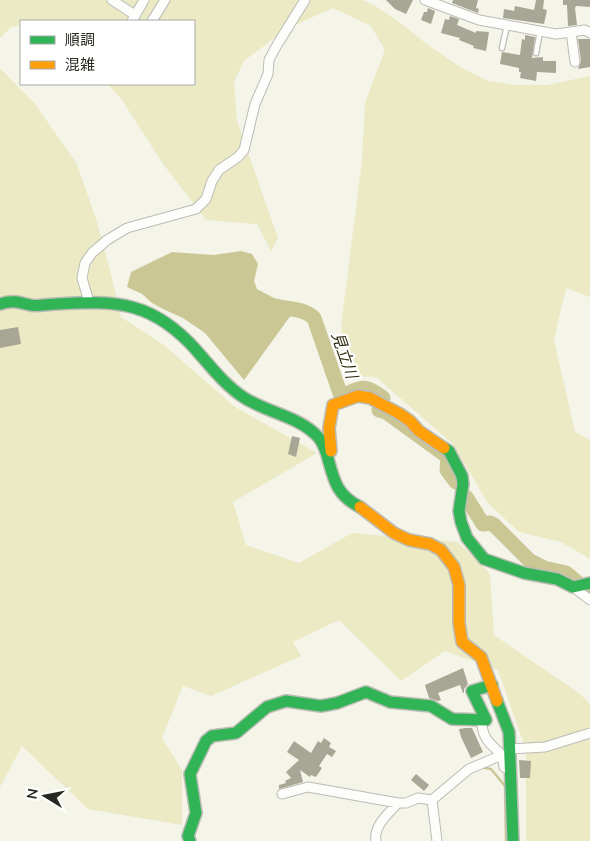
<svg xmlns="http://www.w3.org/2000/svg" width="590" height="841" font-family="'Nunito Sans','Noto Sans JP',sans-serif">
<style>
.green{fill:#ebeac4}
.water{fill:#cac794}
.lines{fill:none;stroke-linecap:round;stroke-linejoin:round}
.stream{stroke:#cac794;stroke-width:2.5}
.river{stroke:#cac794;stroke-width:15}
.building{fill:#a8a795}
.lane-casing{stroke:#bcbcb5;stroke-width:7}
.street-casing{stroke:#bcbcb5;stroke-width:11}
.fast-casing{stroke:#bcbcb5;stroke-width:14}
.slow-casing{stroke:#bcbcb5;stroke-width:14}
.lane{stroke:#fdfdfc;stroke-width:4.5}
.street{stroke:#fdfdfc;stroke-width:9}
.fast{stroke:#30b455;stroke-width:11}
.slow{stroke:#ff9f0a;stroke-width:11}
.labels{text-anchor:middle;stroke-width:4.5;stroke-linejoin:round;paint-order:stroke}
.water-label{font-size:16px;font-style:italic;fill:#2d2b0c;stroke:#fff}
</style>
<rect width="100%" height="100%" fill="#f4f4e9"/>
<path class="green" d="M0,0H363L377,7L403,25L424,42L460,67L488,81L517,85H547L590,76V297L566,288L554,340L575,432L590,440V559L561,542L519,532L488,503L453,444L376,377L352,376L341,327L362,160L365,103L385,50L371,26L333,8L286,29L244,61L234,82L237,121L278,238L271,251L257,224L206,220L163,164L122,100L108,84H194V21H21V25L11,27L0,38Z
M0,68L35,104L77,164L97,222L112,278L121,317L164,345L235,407L317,453L233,502L246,545L299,563L352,533L458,542L490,574L494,635L580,694L590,704V841H526V750L498,670L445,651L401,681L339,620L293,642L301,656L211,696L183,686L162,738L182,770V825L88,809L22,746L0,787Z"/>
<path class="water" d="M241,251L252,254L258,264L254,281L257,289L274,298L299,304L244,380L205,333L183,318L163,309L152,303L142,294L127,287L131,272L172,252L214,255Z"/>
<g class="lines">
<path class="stream" d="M485,768L491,769L505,786L506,841"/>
<path class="river" d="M278,307C291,309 305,309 314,318L341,396C362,388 364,383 383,398
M379,410L386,412L448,457L447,470L456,482
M466,497L483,524L490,523L494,525L530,561L544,568L566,573L590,593"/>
</g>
<path class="building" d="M386,0H413L406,14L395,9Z
M453,0H478L476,8L479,9L478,13L452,3Z
M536,0H544L543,9L547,10L544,24L503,18L504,9L514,11L515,6L534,10Z
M563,0H590V7L576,6L575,8L577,25L568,26L567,5H563Z
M428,8L435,11L431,24L421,20L424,12H427Z
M450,16L459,19L457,25L476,33V31L489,32L486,51L473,48L474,46L459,40L460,38L441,33L445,19L449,20Z
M525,35L535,37L532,58L543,57V61H556V73L537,72L536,81L520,78L521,72H519V68L500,64L502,52L520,55L522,39L525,40Z
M578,39H590V67L578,69L581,61Z
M18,327L21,344L0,348V330Z
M292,436L300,438L296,457L288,454Z
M463,668L468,684L464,689V693H463L460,685L438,693L441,700L438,701L429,698L425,685Z
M466,728H472L483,752L471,758L461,737L459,729Z
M324,738L331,743L329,747L336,751L332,757L327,754L319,766L322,768L316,777L311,775L310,777L300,770L303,782L279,789V785L286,783L285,781L291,778L286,772L299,760L287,752L294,741L311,753L318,741L321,743Z
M519,760L531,761L530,778H520Z
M416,774L429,785L424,791L411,780Z"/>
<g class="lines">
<defs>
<path id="lane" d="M502,48L507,25
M536,53L540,31"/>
<path id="street" d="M112,0L135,15
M425,0L479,20L556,34L585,30L590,33
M132,21L144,0
M152,21L165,0
M571,32L575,62
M89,302L82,278L85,263L92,253L107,240L127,228L196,209L206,199L212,181L219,170L238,157L244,150L255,104L268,74L269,60L277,45L305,0
M573,587L590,600
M482,720C481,737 490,744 502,755
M510,749L545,747L590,733
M282,794L308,787L398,803H406L418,798L432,800L469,769L502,755L504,767L511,771
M432,800L437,841
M376,841C373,826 389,813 398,803"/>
<path id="fast" d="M0,304C12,300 18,302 30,305C37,307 48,304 56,304C118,300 154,302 197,351C211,367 225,385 243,397C267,413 300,416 319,438C323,443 325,449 327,455C334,480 336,495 360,507
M444,448L449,451L462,476L463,484L459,511L461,522L467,538L484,559L524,573L557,579L573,587L590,583
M497,701L509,732L513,841
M190,841L188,836L196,813L190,774L206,741L212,736L236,733L267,707L286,701L321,706L337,703L366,692L390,702L431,706L452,719L486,720L472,691L492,685"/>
<path id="slow" d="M331,451L329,428L333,405L358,396L370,398L400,414L410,421L419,431L444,448
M360,507L394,533L409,540L430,544L441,550L454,567L459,585V623L462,642L481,657L497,701"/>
</defs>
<use href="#lane" class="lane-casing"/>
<use href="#street" class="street-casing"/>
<use href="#fast" class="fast-casing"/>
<use href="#slow" class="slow-casing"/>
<use href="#lane" class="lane"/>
<use href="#street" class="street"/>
<use href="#fast" class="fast"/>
<use href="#slow" class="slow"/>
</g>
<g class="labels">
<g class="water-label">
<text transform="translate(345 355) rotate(71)" y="6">見立川</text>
</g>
</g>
<rect x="20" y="20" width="175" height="65" fill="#ffffff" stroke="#a9a9a6"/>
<rect x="30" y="36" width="25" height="8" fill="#30b455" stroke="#a9a9a6"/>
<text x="65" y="45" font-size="15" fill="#282721">順調</text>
<rect x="30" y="61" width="25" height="8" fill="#ff9f0a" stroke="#a9a9a6"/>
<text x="65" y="70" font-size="15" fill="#282721">混雑</text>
<g transform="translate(45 796) rotate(280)" stroke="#ffffff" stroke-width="4" paint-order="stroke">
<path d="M0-4L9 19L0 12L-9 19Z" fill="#282721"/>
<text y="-8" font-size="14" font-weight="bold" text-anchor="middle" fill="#282721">N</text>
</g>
</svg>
